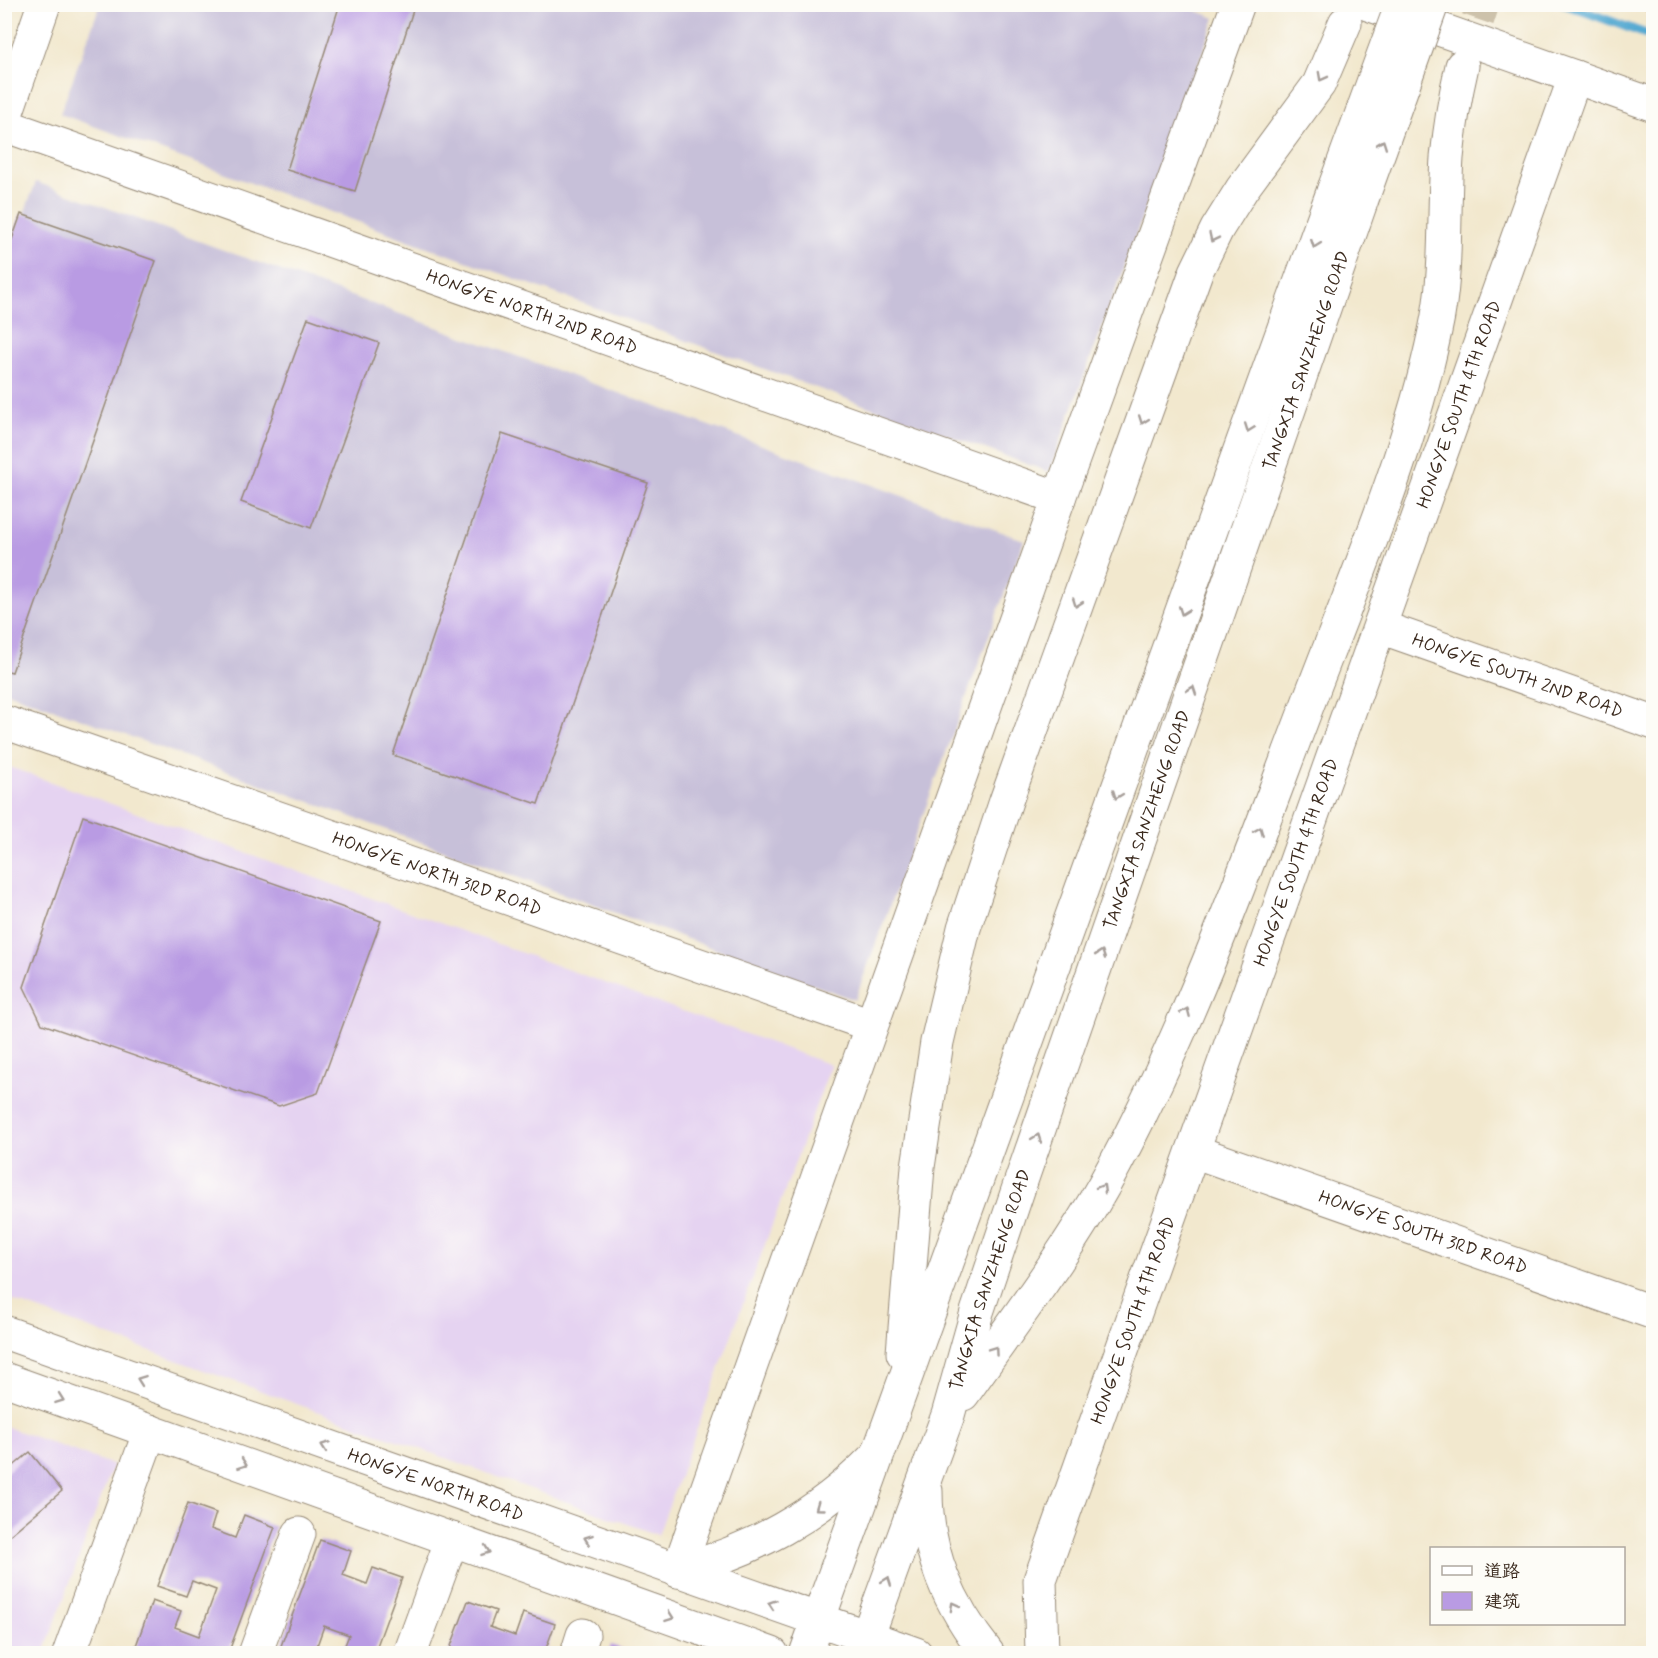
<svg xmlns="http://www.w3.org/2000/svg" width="1658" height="1658" font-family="Mynerve,'LXGW WenKai TC',sans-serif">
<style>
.built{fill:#e5d3f1}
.industrial{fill:#c7c0d9}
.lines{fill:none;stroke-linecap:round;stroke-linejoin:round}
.stream{stroke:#57aad2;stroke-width:9}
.building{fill:#b99be3}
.major-tunnel{stroke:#cdc2ab;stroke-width:33;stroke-dasharray:33 16;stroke-linecap:butt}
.minor-casing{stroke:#968976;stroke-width:35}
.major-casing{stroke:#968976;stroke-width:35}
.minor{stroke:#fff;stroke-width:33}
.major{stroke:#fff;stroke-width:33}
.rail{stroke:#3b2a1e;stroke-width:4.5;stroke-dasharray:9 4.5;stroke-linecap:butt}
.major-bridge-casing{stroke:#968976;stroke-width:35;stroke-linecap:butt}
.major-bridge{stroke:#fff;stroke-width:33}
.oneway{stroke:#a79f9a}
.labels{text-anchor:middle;stroke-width:4.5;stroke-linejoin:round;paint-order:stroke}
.street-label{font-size:18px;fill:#3b2a1e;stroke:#fdfcf7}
</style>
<rect width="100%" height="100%" fill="#fdfcf7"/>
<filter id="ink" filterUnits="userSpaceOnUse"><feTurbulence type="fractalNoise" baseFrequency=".0167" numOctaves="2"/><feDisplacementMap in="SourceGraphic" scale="12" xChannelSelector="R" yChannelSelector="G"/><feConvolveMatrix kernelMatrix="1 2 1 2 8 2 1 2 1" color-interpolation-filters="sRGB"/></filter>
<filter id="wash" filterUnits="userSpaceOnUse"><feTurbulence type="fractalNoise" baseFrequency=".008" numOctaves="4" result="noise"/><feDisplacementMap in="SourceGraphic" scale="24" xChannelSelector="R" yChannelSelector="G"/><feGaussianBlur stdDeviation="1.35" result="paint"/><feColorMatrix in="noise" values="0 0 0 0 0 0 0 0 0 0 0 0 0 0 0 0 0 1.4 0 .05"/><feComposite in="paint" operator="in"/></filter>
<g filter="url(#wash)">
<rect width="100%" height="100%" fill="#f2e8ce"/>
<path class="built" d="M4,765L831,1065L658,1535L5,1298Z
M4,1426L113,1465L44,1653H5Z"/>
<path class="industrial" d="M1179,4L1215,18L1049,472L60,114L100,5Z
M36,182L1024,540L855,1000L5,691L4,267Z"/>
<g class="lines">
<path class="stream" d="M1564,4L1654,37"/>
</g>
<g id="blocks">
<path class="building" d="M340,4H415L355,191L287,170Z
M21,214L156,261L12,672L4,670V262Z
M308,318L379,343L311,528L241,502Z
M502,434L648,483L538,804L393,755Z
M83,816L381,921L318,1093L279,1106L42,1024L24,987Z
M30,1452L62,1491L4,1540V1474Z
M188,1503L216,1513L211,1529L235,1538L244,1515L275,1527L228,1654H133L152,1601L181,1611L175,1627L199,1636L216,1590L192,1581L186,1596L157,1586Z
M320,1540L351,1551L343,1575L367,1584L373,1568L402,1578L374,1654H352L343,1650L349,1635L324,1626L314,1654H278Z
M468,1601L496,1611L490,1627L515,1636L523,1613L555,1624L544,1654H448Z
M611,1645L633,1653V1654H608Z"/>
</g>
</g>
<g filter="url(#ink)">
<use href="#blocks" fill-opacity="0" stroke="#968976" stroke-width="1.5"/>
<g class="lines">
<path class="major-tunnel" d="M1462,66L1483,4"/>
<defs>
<g id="minor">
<path d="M1368,4L1654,105"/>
<path d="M4,120L44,4"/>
<path id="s1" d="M4,125L1059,498"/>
<path id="s2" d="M1380,627L1654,723"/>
<path id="s3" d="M4,722L871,1025"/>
<path id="s4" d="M1193,1151L1654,1313"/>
<path d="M678,1571L1059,498L1238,4"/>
<path d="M69,1654L150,1431"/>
<path d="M255,1654L299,1534"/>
<path d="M410,1654L452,1539"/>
<path d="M577,1654L583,1635"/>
<path id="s5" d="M1042,1654L1040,1580L1575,77"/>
</g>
<g id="major">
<path id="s6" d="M4,1332L916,1654"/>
<path d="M903,1353L918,1167L937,1042L964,928L1006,801L1196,272L1217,229L1242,189L1319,84L1345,23"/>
<path d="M4,1379L772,1654"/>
<path d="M963,1394C1010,1327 1065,1255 1104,1185C1190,1029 1249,858 1312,693C1356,578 1410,451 1435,331C1448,273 1443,217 1447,158C1450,127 1455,96 1462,66"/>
<path d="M926,1491C926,1553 949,1605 988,1654"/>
<path d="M678,1571C754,1550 817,1516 873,1459"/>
<path d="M806,1654L1334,189"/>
<path id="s7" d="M861,1654L948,1415L977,1312L1020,1184L1362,199"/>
</g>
</defs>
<use href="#minor" class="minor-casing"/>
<use href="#major" class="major-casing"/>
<use href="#minor" class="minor"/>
<use href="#major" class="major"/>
<path class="rail" d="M1640,4L1654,9"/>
<defs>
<path id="major-bridge" d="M1334,189L1402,4
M1362,199L1432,4"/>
</defs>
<use href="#major-bridge" class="major-bridge-casing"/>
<use href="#major-bridge" class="major-bridge"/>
</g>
<defs><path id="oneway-chevron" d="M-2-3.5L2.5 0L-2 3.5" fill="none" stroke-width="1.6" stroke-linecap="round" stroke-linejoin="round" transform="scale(1.5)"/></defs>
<g class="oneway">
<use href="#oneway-chevron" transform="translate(1322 77) rotate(118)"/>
<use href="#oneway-chevron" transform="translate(1382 144) rotate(-70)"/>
<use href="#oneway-chevron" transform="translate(1213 238) rotate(116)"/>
<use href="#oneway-chevron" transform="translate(1315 244) rotate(110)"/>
<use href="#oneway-chevron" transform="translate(1143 420) rotate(110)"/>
<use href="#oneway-chevron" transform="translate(1249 428) rotate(110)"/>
<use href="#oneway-chevron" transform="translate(1077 603) rotate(110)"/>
<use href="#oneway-chevron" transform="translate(1183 611) rotate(110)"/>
<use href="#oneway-chevron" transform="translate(1192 690) rotate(-71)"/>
<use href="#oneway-chevron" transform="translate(1117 795) rotate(110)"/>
<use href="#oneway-chevron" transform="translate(1259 831) rotate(-68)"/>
<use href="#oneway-chevron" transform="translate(1101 954) rotate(-71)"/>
<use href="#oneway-chevron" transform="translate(1186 1012) rotate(-67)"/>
<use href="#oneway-chevron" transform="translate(1037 1138) rotate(-70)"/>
<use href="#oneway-chevron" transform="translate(1102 1188) rotate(-60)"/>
<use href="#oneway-chevron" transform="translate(994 1350) rotate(-55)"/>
<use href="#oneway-chevron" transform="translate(141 1380) rotate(-160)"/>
<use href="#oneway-chevron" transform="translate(60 1399) rotate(20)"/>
<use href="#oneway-chevron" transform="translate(325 1446) rotate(-160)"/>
<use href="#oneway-chevron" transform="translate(243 1464) rotate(20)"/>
<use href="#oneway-chevron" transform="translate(819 1507) rotate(144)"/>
<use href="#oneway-chevron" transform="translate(588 1539) rotate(-160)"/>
<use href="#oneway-chevron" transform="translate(486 1551) rotate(20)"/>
<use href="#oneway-chevron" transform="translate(887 1581) rotate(-70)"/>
<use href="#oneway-chevron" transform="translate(772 1604) rotate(-161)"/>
<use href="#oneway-chevron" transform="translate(954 1606) rotate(-119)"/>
<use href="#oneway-chevron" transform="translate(670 1617) rotate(20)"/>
</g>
</g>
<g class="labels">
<g class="street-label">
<text dy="6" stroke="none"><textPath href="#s1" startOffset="560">HONGYE NORTH 2ND ROAD</textPath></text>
<text dy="6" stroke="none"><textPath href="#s7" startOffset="1368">TANGXIA SANZHENG ROAD</textPath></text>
<text dy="6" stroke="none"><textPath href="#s5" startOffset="1322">HONGYE SOUTH 4TH ROAD</textPath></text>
<text dy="6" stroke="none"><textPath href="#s2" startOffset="146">HONGYE SOUTH 2ND ROAD</textPath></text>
<text dy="6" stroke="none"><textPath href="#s7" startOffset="882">TANGXIA SANZHENG ROAD</textPath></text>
<text dy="6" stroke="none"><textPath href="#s5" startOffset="836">HONGYE SOUTH 4TH ROAD</textPath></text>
<text dy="6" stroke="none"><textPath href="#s3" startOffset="459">HONGYE NORTH 3RD ROAD</textPath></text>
<text dy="6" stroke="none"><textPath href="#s4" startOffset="244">HONGYE SOUTH 3RD ROAD</textPath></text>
<text dy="6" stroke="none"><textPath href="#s7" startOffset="396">TANGXIA SANZHENG ROAD</textPath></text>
<text dy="6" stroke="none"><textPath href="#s5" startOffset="350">HONGYE SOUTH 4TH ROAD</textPath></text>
<text dy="6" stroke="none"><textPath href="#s6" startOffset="458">HONGYE NORTH ROAD</textPath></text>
</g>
</g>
<rect width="1658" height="1658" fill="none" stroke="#fdfcf7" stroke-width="24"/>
<rect x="1430" y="1547" width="195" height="78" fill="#fdfcf7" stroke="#afa8a0" stroke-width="1.5"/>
<rect x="1442" y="1566" width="30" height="9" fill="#ffffff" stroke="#afa8a0" stroke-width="1.5"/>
<text x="1484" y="1577" font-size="18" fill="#3b2a1e">道路</text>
<rect x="1442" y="1592" width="30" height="18" fill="#b99be3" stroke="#afa8a0" stroke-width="1.5"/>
<text x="1484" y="1607" font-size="18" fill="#3b2a1e">建筑</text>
</svg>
